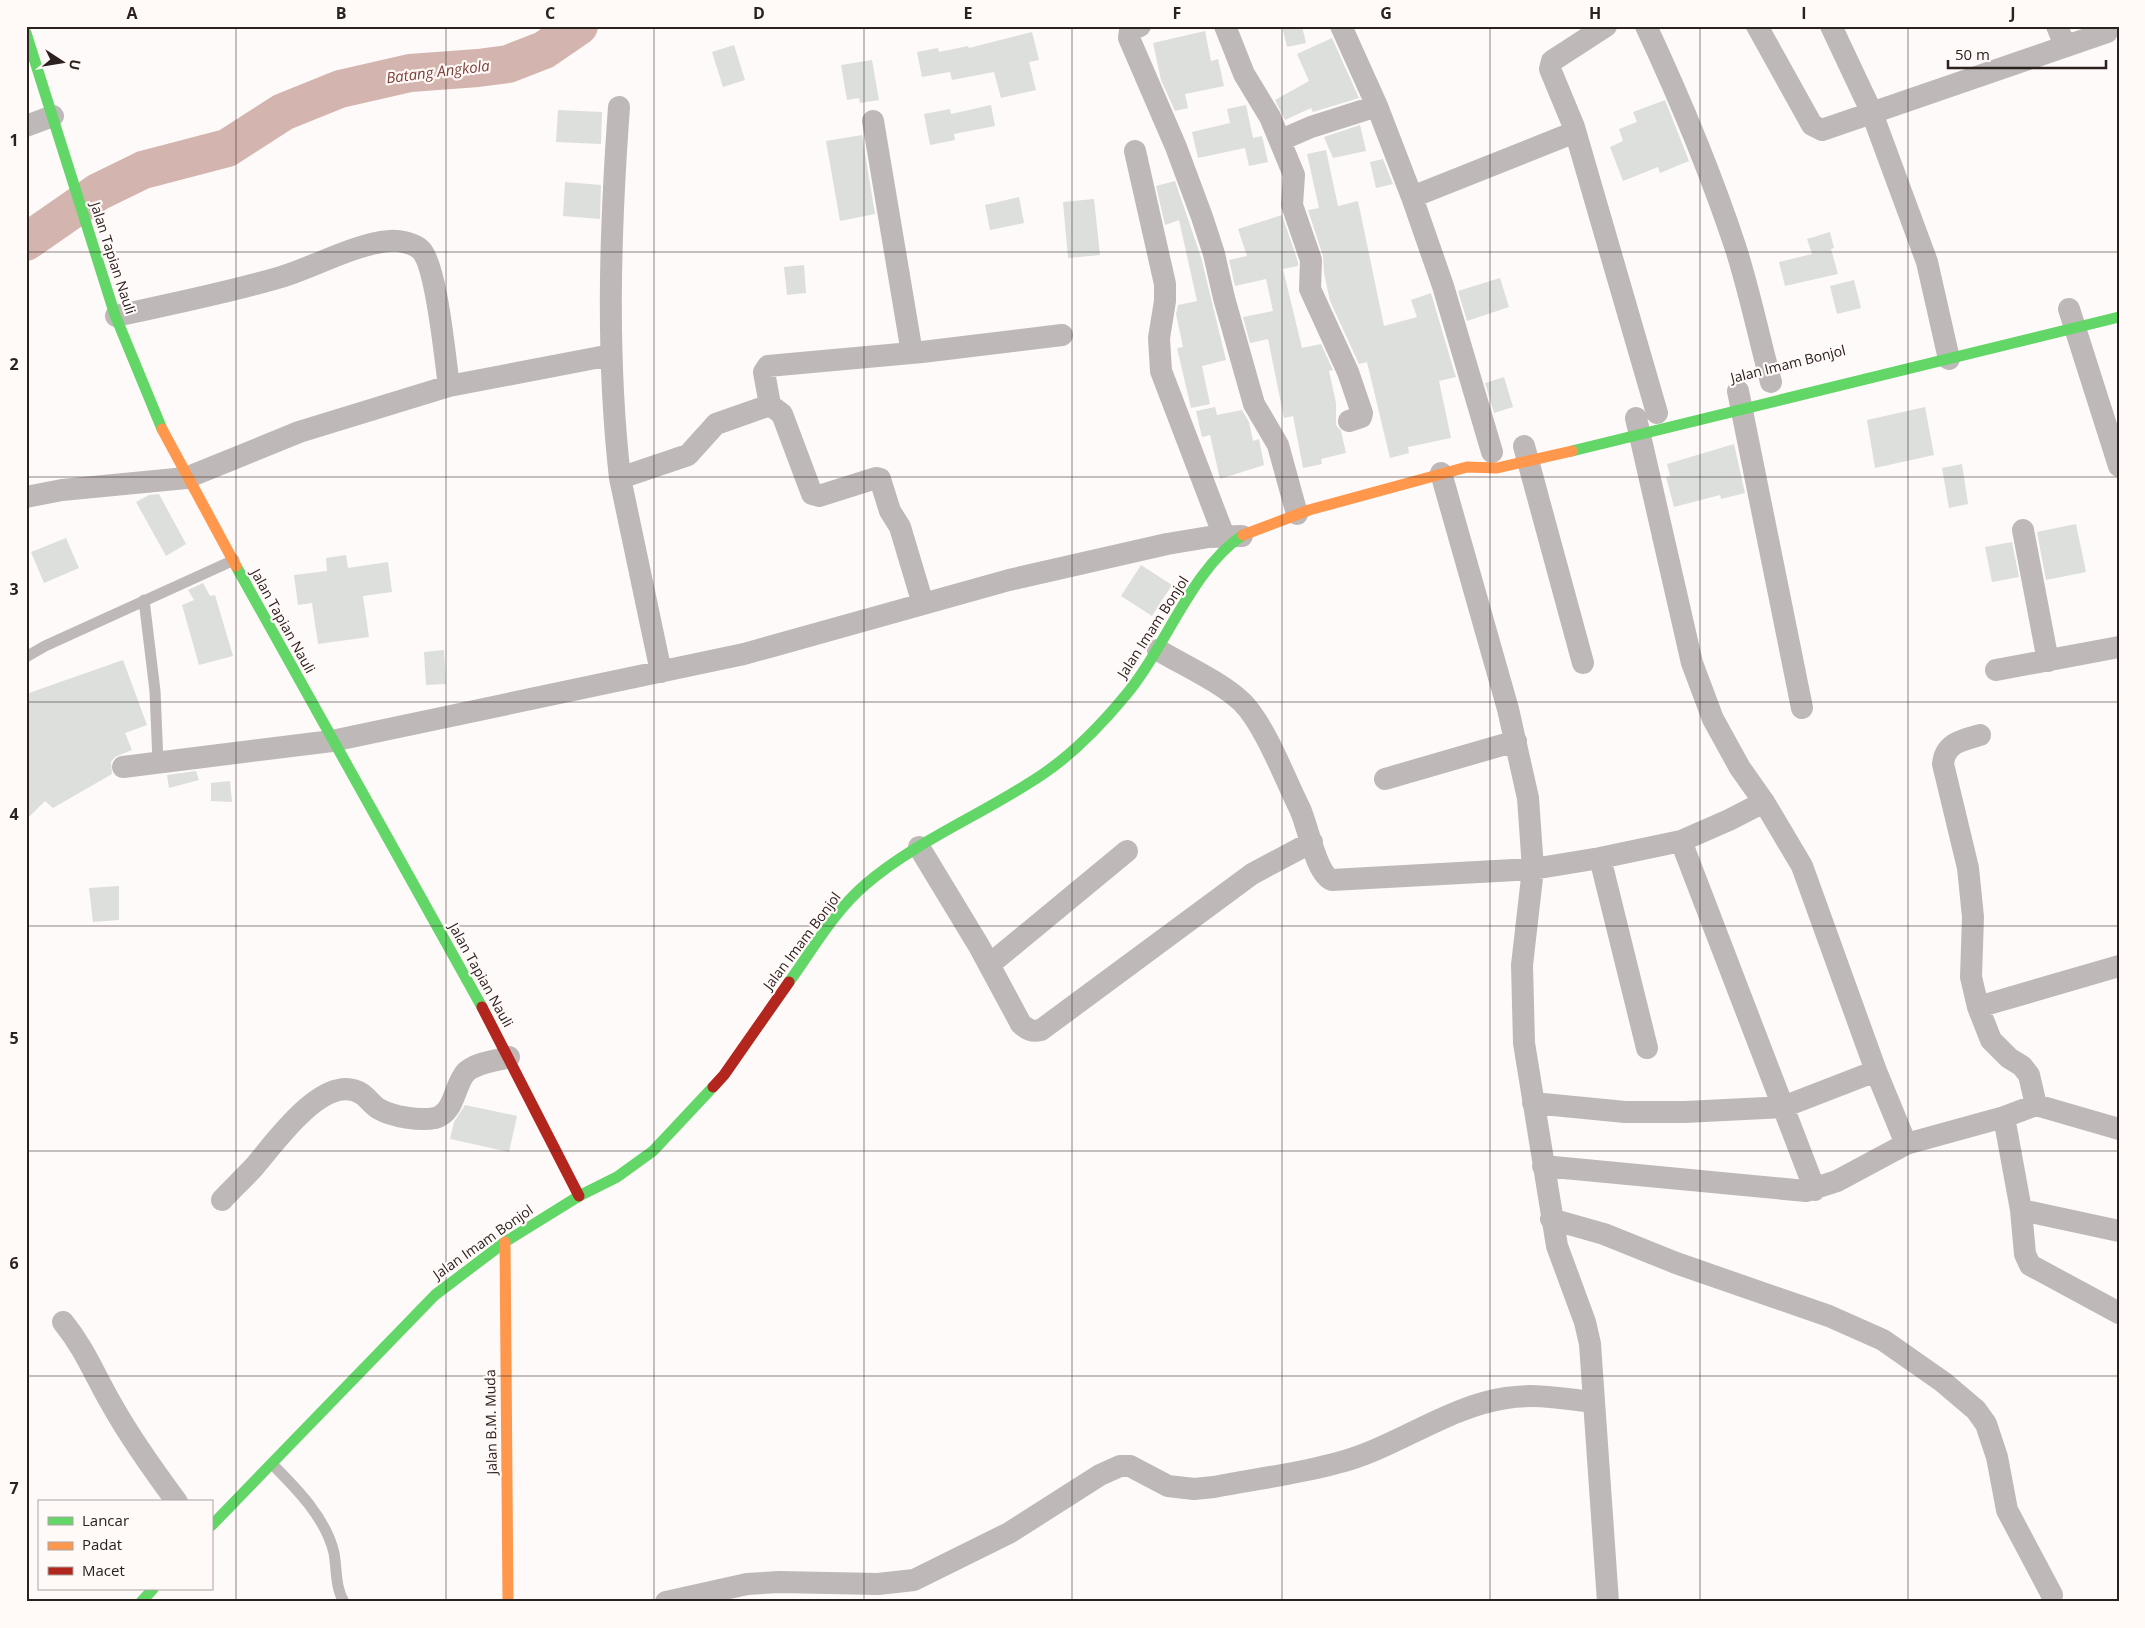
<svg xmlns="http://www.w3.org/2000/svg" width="2145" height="1628" font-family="'Open Sans',sans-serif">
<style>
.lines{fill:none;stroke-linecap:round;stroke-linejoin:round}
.river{stroke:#d3b4ae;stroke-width:38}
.building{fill:#dcdfdc}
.lane{stroke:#beb9b8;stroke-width:11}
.street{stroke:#beb9b8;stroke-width:22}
.fast{stroke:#63d668;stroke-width:11}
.slow{stroke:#ff974d;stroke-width:11}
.jam{stroke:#b3261e;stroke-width:11}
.grid{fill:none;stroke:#2b211f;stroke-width:1;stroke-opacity:0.55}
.labels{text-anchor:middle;stroke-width:4.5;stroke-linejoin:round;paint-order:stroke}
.street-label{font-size:14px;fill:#2b211f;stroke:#fff9f8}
.water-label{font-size:15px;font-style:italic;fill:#7c4138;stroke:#fff9f8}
.neatline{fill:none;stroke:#2b211f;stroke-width:2}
.grid-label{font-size:16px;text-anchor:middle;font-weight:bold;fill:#2b211f}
</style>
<rect width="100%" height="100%" fill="#fefaf9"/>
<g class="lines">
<path class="river" d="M26,242L98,192L143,170L227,148L283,112L340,89L410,73L478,68L508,64L544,50L579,26"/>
</g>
<path class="building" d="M1282,26H1302L1306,43L1287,47Z
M1205,31L1211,61L1218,59L1224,86L1185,94L1188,108L1175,111L1161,80L1153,43Z
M1032,32L1039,60L1029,62L1036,90L1001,98L994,72L952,80L950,72L922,77L917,52L938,48L939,52L968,46L969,48Z
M1332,38L1359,98L1313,112L1311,108L1285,120L1275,100L1309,81L1297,54Z
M734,45L745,80L723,87L712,52Z
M872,60L879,100L860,103L859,98L847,100L841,65Z
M1665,100L1689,161L1660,173L1658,167L1623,181L1610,147L1623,141L1619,129L1637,122L1633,112Z
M991,105L995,126L954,134L955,140L930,145L924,114L950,109L951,114Z
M1246,105L1253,138L1262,136L1268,162L1249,166L1245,148L1198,158L1192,132L1230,123L1227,109Z
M558,110L602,112L601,144L556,142Z
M1360,125L1366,151L1333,158L1324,137Z
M862,135L875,214L840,221L826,141Z
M1326,150L1338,206L1358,201L1384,326L1417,317L1411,300L1431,293L1454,371L1456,377L1439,381L1451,438L1408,447L1409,453L1390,458L1367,362L1359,364L1330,301L1324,273L1323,256L1308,210L1319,208L1307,154Z
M1383,159L1393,184L1376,188L1370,162Z
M1175,181L1201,257L1226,360L1202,366L1210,404L1191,408L1177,348L1183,347L1176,314L1178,305L1197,301L1179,220L1165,225L1156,186Z
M565,182L601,185L600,219L563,216Z
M1019,197L1024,223L990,230L985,205Z
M1094,199L1100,255L1068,258L1063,202Z
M1282,215L1298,262V266L1283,269L1302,348L1321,344L1333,370L1329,371L1336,403V425L1341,431L1346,453L1321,459L1322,464L1303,468L1293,416L1284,418L1268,339L1250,343L1243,317L1273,311L1266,279L1235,286L1229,260L1247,256L1238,229Z
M1830,232L1834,248L1831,249L1838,274L1785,286L1779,262L1812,254L1807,239Z
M804,265L806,293L787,295L784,267Z
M1500,278L1509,307L1467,321L1458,291Z
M1854,280L1861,308L1837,314L1830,286Z
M1504,377L1513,407L1494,413L1485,383Z
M1215,407L1217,415L1242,410L1249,422L1253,441L1259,439L1264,465L1220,479L1210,435L1202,437L1196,411Z
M1925,407L1934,455L1875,468L1867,420Z
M1734,444L1745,493L1721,499L1720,495L1674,507L1666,477L1670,476L1667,464Z
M1962,464L1968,504L1949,508L1942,468Z
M159,494L186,544L166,556L136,502L149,495Z
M2076,524L2086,572L2046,580L2037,532Z
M66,538L79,568L44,583L31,552Z
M2012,542L2019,577L1992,582L1985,547Z
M346,555L348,568L388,562L392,592L363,596L369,637L318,644L312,603L298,605L294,575L327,571L326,558Z
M1141,565L1172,585L1152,616L1121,596Z
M203,583L210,596L215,595L233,656L199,665L182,605L194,600L188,590Z
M444,650L446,684L426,685L424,652Z
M123,660L147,725L125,733L132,750L115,757L111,762L112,774L53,808L45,801L26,820V694Z
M196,771L199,780L169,788L167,775Z
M230,781L232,802L211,801V783Z
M119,886V920L93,922L89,888Z
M465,1105L517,1116L509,1152L450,1139L454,1122Z"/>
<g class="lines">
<path class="lane" d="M144,600L155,691L158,762
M26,657L45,646L234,560
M272,1464C296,1488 326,1518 334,1553C337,1569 335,1587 344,1602"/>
<path class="street" d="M1140,26L1130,30L1129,38L1176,147L1202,217L1214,254L1224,298L1254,404L1278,445L1297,514
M1225,26L1244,74L1270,117L1294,175L1292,205L1311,260L1310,289L1348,372L1362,413L1361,417L1349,421
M1341,26L1377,106L1412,197
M1606,26L1552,61L1550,69L1574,127L1657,413
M1646,26C1680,99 1711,173 1736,249C1750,293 1759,338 1771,382
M1757,26L1812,125L1822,130L2107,32
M1831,26L1872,113L1927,262L1949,359
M2057,26L2065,46
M619,107C610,231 606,355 620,478L661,672
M873,121L912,353
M26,126L53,116
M1281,140L1311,127L1377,106
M1135,151L1165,284V301L1159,338L1161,371L1224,536
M2069,309L2119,466
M116,316C171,304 227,293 281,277C314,267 355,244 389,241C398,240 414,243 421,250C437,267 445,359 449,386
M1738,391L1802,708
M770,405L782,414L812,494L819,496L876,478L880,479L890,511L900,527L923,604
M1636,418L1692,663L1713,719L1740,768L1764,802L1802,866L1876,1071L1906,1144
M1524,446L1583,663
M1492,452L1443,286L1412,197L1575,132
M1441,473L1508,709L1528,798L1533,869L1522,965L1524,1043L1557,1246L1585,1322L1590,1344L1608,1602
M620,478L688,455L716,424L770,405L764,372L768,366L922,352L1062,335
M26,497L62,490L186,478L299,432L449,386L611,355
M2023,530L2048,661
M1158,650C1185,666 1219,681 1242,702C1265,725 1285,779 1300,809C1308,826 1316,874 1332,880L1533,869L1600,858L1681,841L1729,820L1764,802
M1996,670L2119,647
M1980,735C1962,740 1945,743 1943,764L1968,868L1973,917L1971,977L1978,1007L2119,966
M123,767L332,741L744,654L1009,580L1167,544L1209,537L1242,536
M1385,779L1516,741
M1681,841L1815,1190
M919,847L979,946L1021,1024C1028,1030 1032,1032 1041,1030L1252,874L1312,842
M1600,858L1647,1048
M989,965L1127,851
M1978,1007L1991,1040L2009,1058L2022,1066L2029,1075L2036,1105
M1533,1103L1625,1112H1685L1783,1107L1876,1071
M2004,1117L2036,1105L2119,1129
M1543,1166L1806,1191L1837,1181L1906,1144L2004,1117L2021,1210L2119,1231
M222,1200C232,1189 244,1178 254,1167C275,1143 325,1070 362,1094C368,1098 372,1105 379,1109C393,1117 420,1121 435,1118C455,1113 454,1085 466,1072C477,1062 496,1061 509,1057
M2021,1210L2025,1254L2030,1265L2119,1313
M1551,1219L1604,1234L1676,1263L1829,1316L1883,1340L1943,1382L1976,1410L1986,1424L1997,1457L2007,1510L2052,1595
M63,1322C85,1349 95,1376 112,1405C131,1439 154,1471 177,1502
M666,1602L747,1584L779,1582L878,1584L914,1580L1009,1533L1100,1475L1120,1466H1130L1168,1486L1194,1489L1214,1487C1255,1479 1297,1474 1337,1463C1396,1448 1446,1407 1506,1398C1535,1393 1565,1399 1593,1402"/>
<path class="fast" d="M26,33L115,315L162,429
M1572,451L2119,317
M236,566L482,1007
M789,982C813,949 834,911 866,884C919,839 986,813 1043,774C1074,753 1101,725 1125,696C1165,649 1192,568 1243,535
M211,1526L435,1295L505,1242L579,1196L617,1177L653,1151L713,1087
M141,1602L153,1589"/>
<path class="slow" d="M162,429L236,566
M1243,535L1309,510L1467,467L1497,468L1572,451
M505,1242L508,1602"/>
<path class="jam" d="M482,1007L579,1196
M713,1087L724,1075L789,982"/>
</g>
<path class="grid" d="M236,26V1602M446,26V1602M654,26V1602M864,26V1602M1072,26V1602M1282,26V1602M1490,26V1602M1700,26V1602M1908,26V1602M26,252H2119M26,477H2119M26,702H2119M26,926H2119M26,1151H2119M26,1376H2119"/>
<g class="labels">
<g class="street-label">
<text transform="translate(113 258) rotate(72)" y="5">Jalan Tapian Nauli</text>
<text transform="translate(1788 364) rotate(-14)" y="5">Jalan Imam Bonjol</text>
<text transform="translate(283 621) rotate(61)" y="5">Jalan Tapian Nauli</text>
<text transform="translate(1153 627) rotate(-57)" y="5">Jalan Imam Bonjol</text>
<text transform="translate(802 941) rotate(-53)" y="5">Jalan Imam Bonjol</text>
<text transform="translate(481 975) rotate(61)" y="5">Jalan Tapian Nauli</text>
<text transform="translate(483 1242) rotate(-35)" y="5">Jalan Imam Bonjol</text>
<text transform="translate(491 1422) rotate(-91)" y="5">Jalan B.M. Muda</text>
</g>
<g class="water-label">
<text transform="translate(438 72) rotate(-7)" y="5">Batang Angkola</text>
</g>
</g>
<rect width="2145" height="1628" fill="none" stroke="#fff9f8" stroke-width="55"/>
<rect x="38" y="1500" width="175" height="90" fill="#fff9f8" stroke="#aaa3a1"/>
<rect x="48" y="1517" width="25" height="8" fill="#63d668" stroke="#aaa3a1"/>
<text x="82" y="1526" font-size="15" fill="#2b211f">Lancar</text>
<rect x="48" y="1542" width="25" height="8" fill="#ff974d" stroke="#aaa3a1"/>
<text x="82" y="1550" font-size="15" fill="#2b211f">Padat</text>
<rect x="48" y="1567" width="25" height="8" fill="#b3261e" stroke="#aaa3a1"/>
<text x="82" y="1576" font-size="15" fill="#2b211f">Macet</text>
<g transform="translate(62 62) rotate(102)" stroke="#fff9f8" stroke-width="4" paint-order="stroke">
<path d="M0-4L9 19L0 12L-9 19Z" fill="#2b211f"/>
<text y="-8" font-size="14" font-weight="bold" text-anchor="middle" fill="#2b211f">U</text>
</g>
<path d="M1948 60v8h158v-8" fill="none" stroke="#2b211f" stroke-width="2.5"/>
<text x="1955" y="60" font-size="15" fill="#2b211f" stroke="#fff9f8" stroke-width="4" paint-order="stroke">50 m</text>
<rect x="28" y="28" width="2090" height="1572" class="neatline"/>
<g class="grid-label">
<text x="132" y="19">A</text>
<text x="341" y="19">B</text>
<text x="550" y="19">C</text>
<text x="759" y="19">D</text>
<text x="968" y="19">E</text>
<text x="1177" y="19">F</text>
<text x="1386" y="19">G</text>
<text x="1595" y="19">H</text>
<text x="1804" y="19">I</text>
<text x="2013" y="19">J</text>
<text x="14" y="146">1</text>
<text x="14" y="370">2</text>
<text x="14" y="595">3</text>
<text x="14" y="820">4</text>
<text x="14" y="1044">5</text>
<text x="14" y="1269">6</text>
<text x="14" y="1494">7</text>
</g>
</svg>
